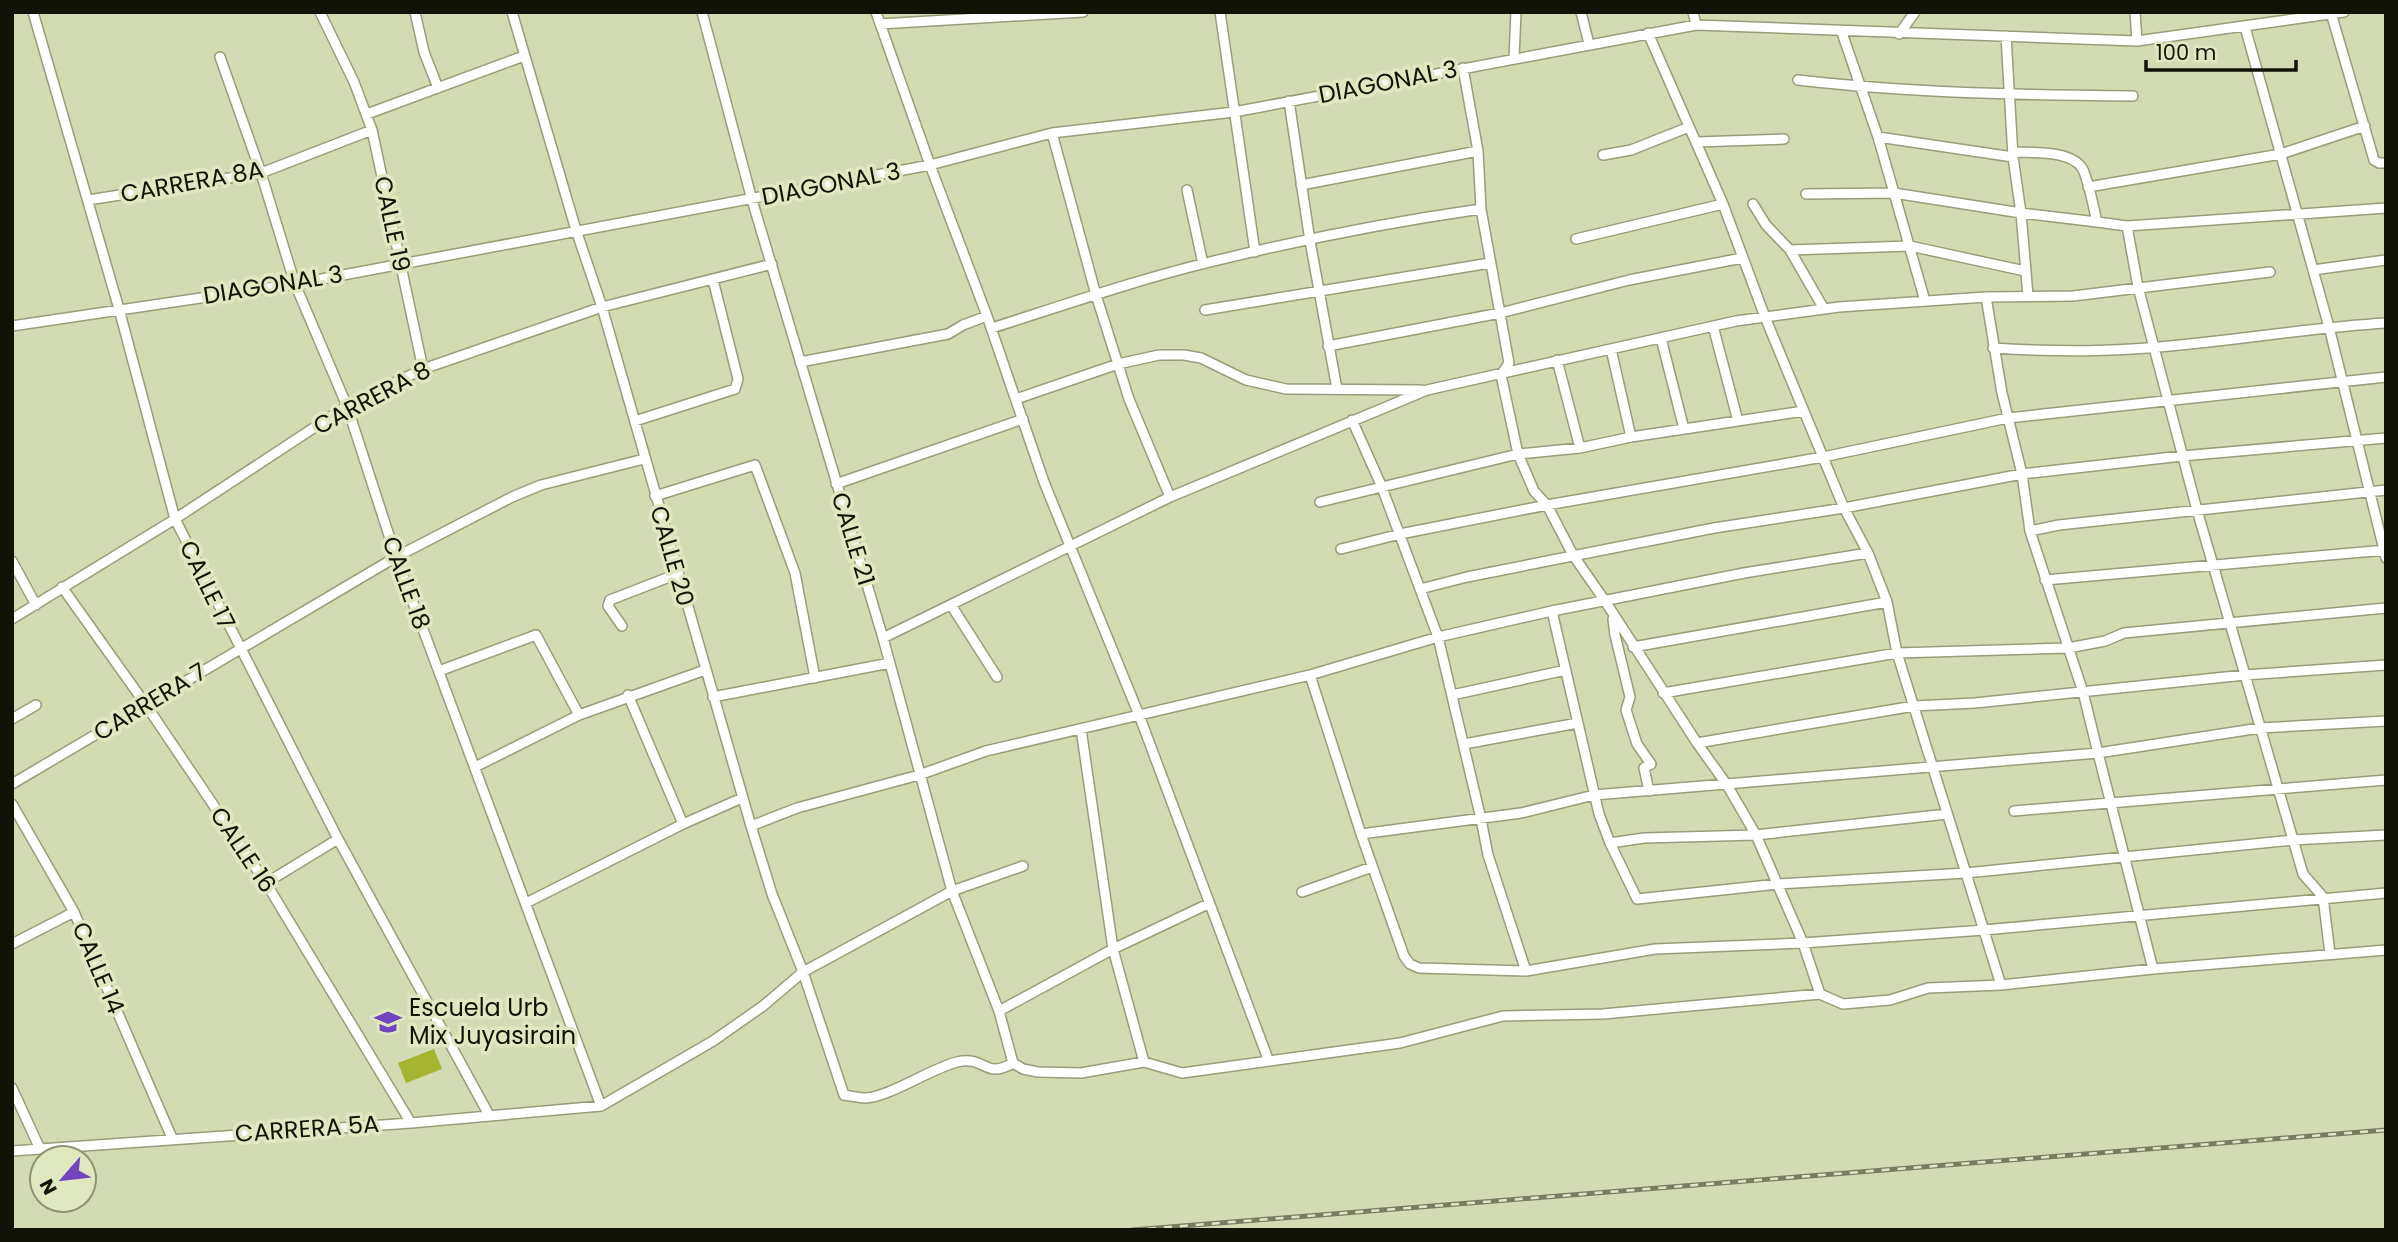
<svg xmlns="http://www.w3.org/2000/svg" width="2398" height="1242" font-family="Poppins,sans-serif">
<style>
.green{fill:#a5b531}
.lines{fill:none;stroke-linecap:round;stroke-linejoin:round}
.minor-casing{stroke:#979e78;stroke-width:12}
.minor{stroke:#fff;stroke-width:9}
.rail-casing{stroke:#787d62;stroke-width:5}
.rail{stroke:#e0e8c0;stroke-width:2.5;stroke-dasharray:8;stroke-linecap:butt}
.labels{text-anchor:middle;stroke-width:7;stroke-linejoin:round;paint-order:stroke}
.street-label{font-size:24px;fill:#111306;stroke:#e0e8c0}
.poi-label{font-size:24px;fill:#111306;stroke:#e0e8c0;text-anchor:start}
</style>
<rect width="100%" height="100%" fill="#d3dbb3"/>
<path class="green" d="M434,1049L442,1069L406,1083L398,1063Z"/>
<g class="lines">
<defs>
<path id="minor" d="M33,12L119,309L175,519L338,839L489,1115
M320,12L354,82L372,130L423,369
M415,12L424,52L438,88
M512,12L576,230L602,307L751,826L772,894L803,972L844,1095C851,1096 859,1098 866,1098C889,1097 932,1068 957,1062C986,1055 984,1080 1013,1063
M702,12L752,200L883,638L952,891L999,1011L1013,1063
M876,12L930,165L987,316L1044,482L1139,715L1268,1059
M1220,12L1255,252
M1581,12L1589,44
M1693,12L1696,25
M2135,12L2137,41
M2331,13L2374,160L2379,163H2386
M880,24L1083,12
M2245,27L2329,327L2386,558
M1841,30L1878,137L1925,301
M1648,33L1723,204L1765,317L1844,508L1868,553L1887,602L1897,653L2001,985
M1899,34L1915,12
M2006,36L2013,157L2021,213L2028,296
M220,57L261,173L295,284L347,406L396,557L601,1106
M1514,58L1516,12
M1463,68L1478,151L1481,209L1509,363L1501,375L1518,454L1534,491L1547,505L1573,555L1605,601L1697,743L1727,785L1756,835L1803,943L1820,994
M1798,80C1910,93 2021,95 2133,96
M1289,101L1310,241L1337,389
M367,114L524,56
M1052,133L1096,295L1129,399L1170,497
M1878,137L2013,157
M1696,142L1784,139
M2014,152C2033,153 2070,150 2082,168C2088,177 2094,210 2097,222L2127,226L2138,287L2197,510L2303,874L2323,897L2330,954
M1603,155L1631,150L1689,127
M1301,185L1478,151
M2088,187L2281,154L2365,126
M1187,190L1203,264
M1806,194L1894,193L2021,213L2097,222
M88,200L261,173L372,130
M1753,204L1766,225L1790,250L1824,309
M2127,226L2386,208
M1576,239L1723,204
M1790,250L1910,246L2025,271
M2313,270L2386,260
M1986,297L2002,393L2022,474L2030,531L2083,692L2098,753L2260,728L2386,721
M1205,310L1490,263
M12,326L295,284L930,165L1052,133L1234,112L1696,25L2137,41L2344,12
M1713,326L1738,421
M992,328C1064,305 1136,280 1210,262C1299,240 1390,222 1481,209
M1661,338L1684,429
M1328,346L1500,313L1629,280L1742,258
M1993,348C2039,351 2086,352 2132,349C2217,344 2301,328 2386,323
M1611,349L1631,437
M1557,360L1580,448
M800,362L948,334L963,325L987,316
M1016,399L1118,364L1159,355H1184L1201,358L1246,380L1286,389L1421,390
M1352,420L1381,485L1438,637L1481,819L1488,855L1526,971
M635,421L735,389L738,379L713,280
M836,484L1023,419
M655,496L755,465L795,573L815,678
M1320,502L1518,454L1580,448L1631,437L1804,411
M2030,531L2059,525L2386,490
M1341,549L1400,534L1547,505L1823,457L2008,418L2386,377
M12,561L36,605
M2045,580L2386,550
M62,587L146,705L266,883L411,1123
M1420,589L1467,577L1714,528L1844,508L2022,474L2182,456L2386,438
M951,605L997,677
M1552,611L1599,814L1610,843L1644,838L1756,835L1947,814
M12,619L175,519L347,406L423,369L602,307L772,264
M1613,619L1615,635L1630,697L1626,710L1637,744L1651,764L1644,768L1649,791
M622,626L608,606L610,600L677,574
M883,638L1170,497L1427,390L1736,321L1839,307L1986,297L2073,296L2270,272
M1633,647L1887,602
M439,671L536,635L579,715
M1310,675L1361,834L1521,813L1594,795L2098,753L2153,969
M1663,693L1897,653L2068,648L2105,641L2124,633L2386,608
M628,695L683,824
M1452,695L1566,670
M713,697L890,663
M12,719L36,705
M1081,729L1113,949L1144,1062
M1697,743L1914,706L1975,703L2245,675L2386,665
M1464,744L1578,723
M475,767L579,715L705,670
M12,784L396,557L512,497L541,485L644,459
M12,804L74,912L172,1138
M2014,811L2386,780
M751,826L797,808L919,775L986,751L1310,675L1438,637L1552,611L1744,573L1868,553
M1361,834L1404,956L1410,964L1419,968L1526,971L1655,949L1803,943L1984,930L2386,893
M1610,843L1637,899L1778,884L1966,873L2293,840L2386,835
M266,883L338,839
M1302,892L1372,867
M526,903L683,824L742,798
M12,944L74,912
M999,1011L1113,949L1208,904
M1013,1063L1023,1069L1038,1072L1081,1073L1144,1062L1182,1073L1400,1043L1503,1016L1603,1014L1820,994L1843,1004L1890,1000L1928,988L2001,985L2153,969L2386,950
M12,1088L40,1149
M12,1151L411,1123L601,1106L713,1041L763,1006L803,972L952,891L1023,866"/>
</defs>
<use href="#minor" class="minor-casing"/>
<use href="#minor" class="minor"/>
<defs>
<path id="rail" d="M1132,1230L2386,1130"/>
</defs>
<use href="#rail" class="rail-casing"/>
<use href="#rail" class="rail"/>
</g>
<defs>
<symbol id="school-bare" viewBox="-9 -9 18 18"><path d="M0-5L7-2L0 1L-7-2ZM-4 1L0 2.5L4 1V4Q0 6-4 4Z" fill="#7045bd" stroke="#e0e8c0" stroke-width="2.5" paint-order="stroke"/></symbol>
</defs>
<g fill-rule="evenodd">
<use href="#school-bare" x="369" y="1003" width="38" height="38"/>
</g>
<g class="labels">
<g class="street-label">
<text transform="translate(1388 82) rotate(-11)" y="8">DIAGONAL 3</text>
<text transform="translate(192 182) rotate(-10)" y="8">CARRERA 8A</text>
<text transform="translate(831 184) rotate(-11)" y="8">DIAGONAL 3</text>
<text transform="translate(392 224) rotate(78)" y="8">CALLE 19</text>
<text transform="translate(273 285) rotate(-9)" y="8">DIAGONAL 3</text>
<text transform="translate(372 398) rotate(-28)" y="8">CARRERA 8</text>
<text transform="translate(853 539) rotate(73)" y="8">CALLE 21</text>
<text transform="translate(672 556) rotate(74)" y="8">CALLE 20</text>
<text transform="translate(406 583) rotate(70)" y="8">CALLE 18</text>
<text transform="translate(207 585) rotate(64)" y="8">CALLE 17</text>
<text transform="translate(150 702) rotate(-31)" y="8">CARRERA 7</text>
<text transform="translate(243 850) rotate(56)" y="8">CALLE 16</text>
<text transform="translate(98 968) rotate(67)" y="8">CALLE 14</text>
<text transform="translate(307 1129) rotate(-4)" y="8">CARRERA 5A</text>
</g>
<g class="poi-label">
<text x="409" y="1016">Escuela Urb<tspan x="409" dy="28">Mix Juyasirain</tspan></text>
</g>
</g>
<rect width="2398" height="1242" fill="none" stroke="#111306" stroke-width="28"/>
<g transform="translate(63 1179) rotate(242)"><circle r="33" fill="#e0e8c0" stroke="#8d9376" stroke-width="2"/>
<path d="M0-5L12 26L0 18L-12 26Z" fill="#7045bd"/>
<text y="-10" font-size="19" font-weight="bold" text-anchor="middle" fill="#111306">N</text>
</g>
<path d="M2146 60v10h150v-10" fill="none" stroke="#111306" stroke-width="3.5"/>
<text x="2156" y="60" font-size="21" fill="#111306" stroke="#e0e8c0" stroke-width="5" paint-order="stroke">100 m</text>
</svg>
